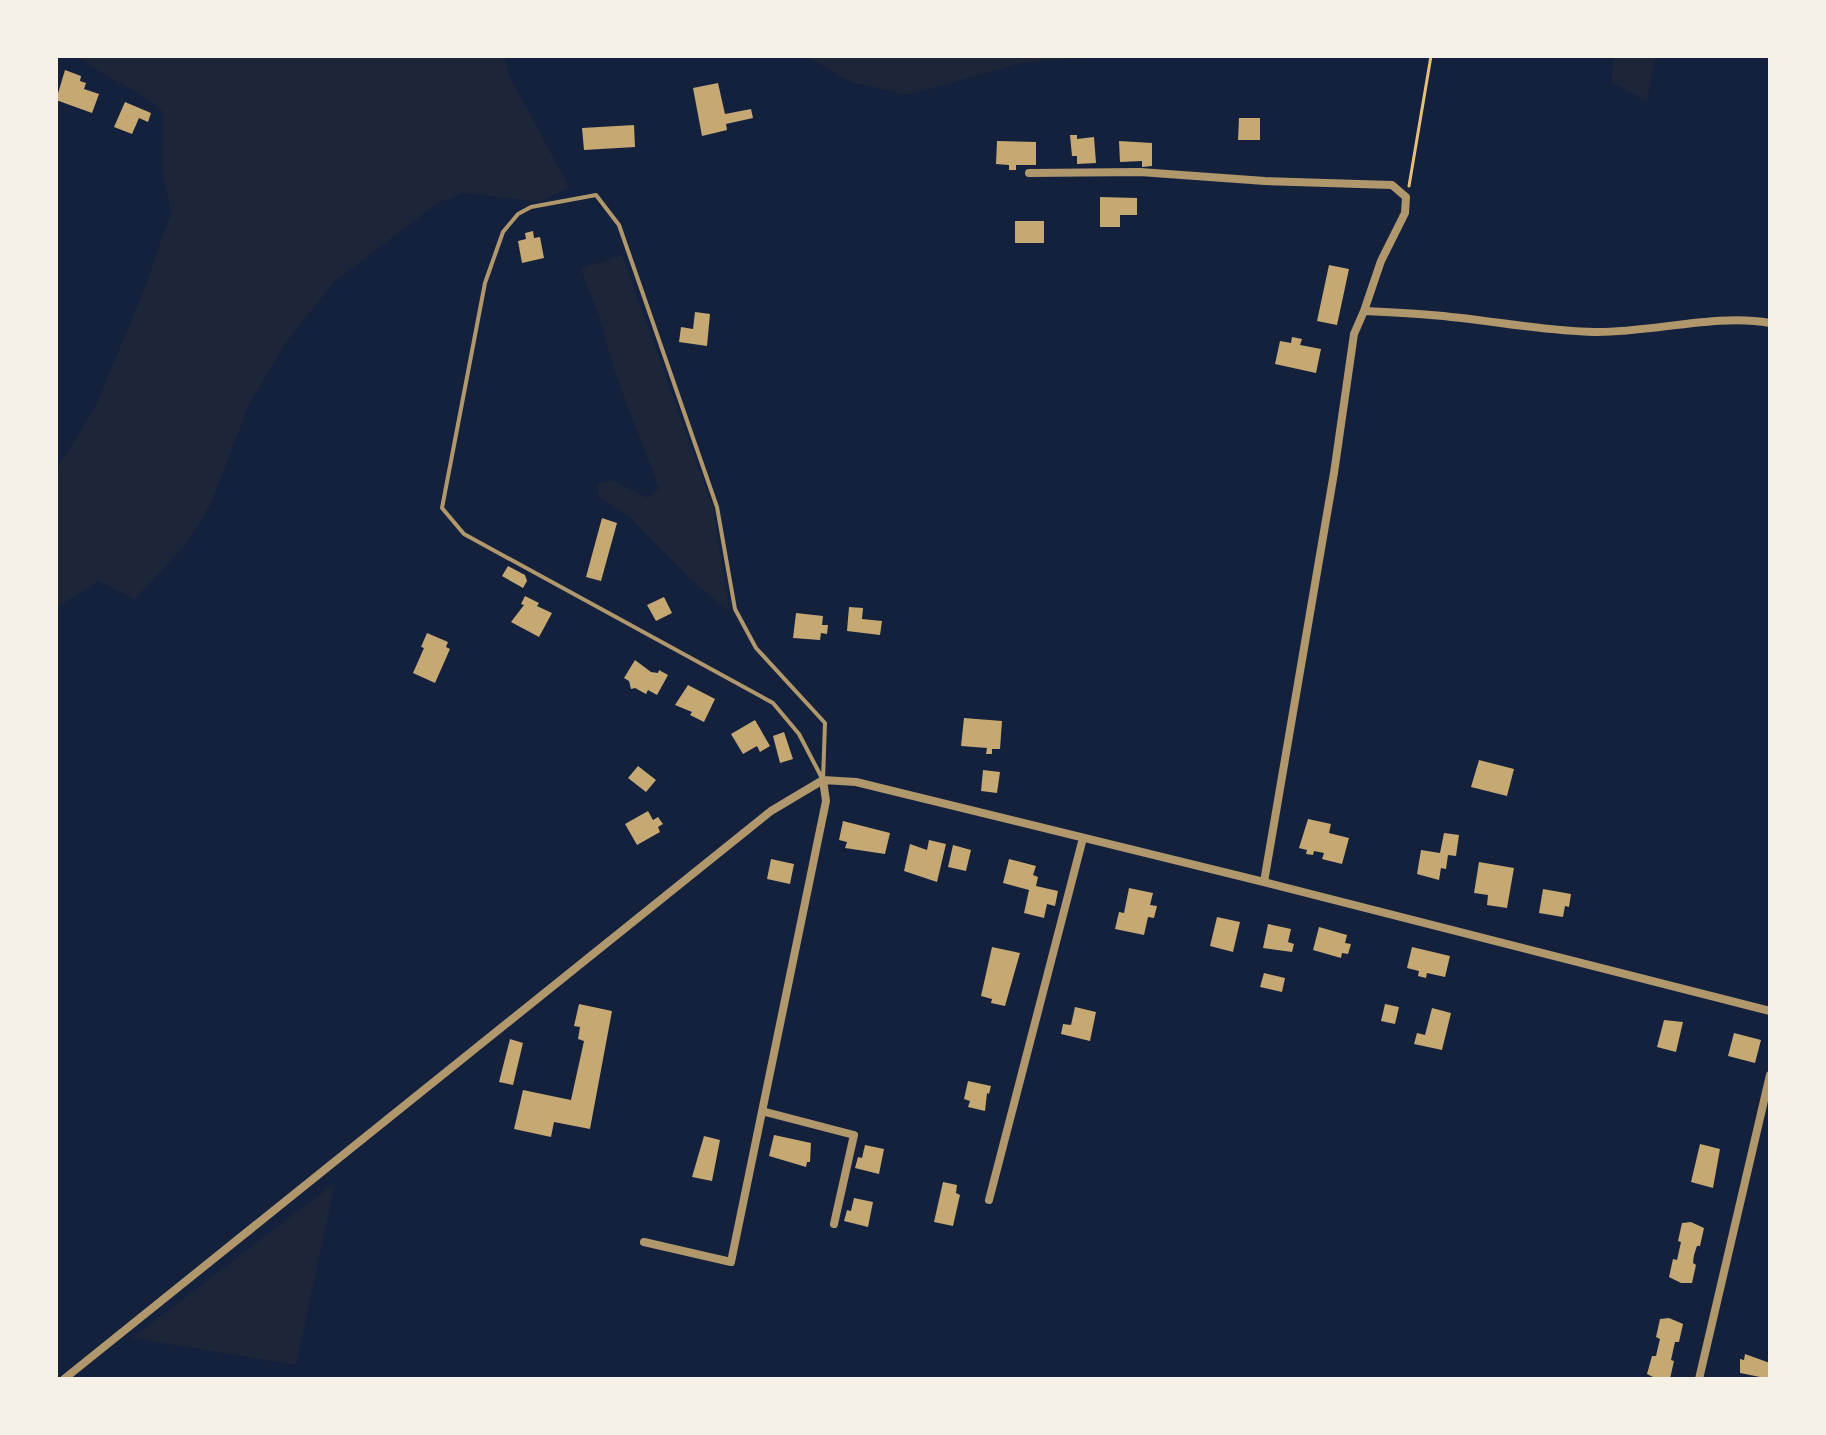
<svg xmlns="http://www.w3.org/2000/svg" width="1826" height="1435" font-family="Mulish,sans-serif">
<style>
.green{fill:#1d2539}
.building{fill:#c6a872}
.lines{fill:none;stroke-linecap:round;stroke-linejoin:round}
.path{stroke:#e5c07b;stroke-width:3}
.service{stroke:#b1986c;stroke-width:4}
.minor{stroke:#b1986c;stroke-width:8}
</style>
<rect width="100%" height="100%" fill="#14213d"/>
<path class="green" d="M77,56H504L509,75L569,187L540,202L464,193L439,202L335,281L287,341L249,405L210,505L187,543L135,599L98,581L56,608V470L96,406L145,287L171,213L163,174L162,111C135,87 105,78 77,56Z
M796,56H1113L1025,62L908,95L851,82L810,58Z
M1614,56H1655L1647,101L1611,82Z
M622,255L713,508L730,612L690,579L628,515L599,497L597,484L611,480L648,498L659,488L616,375L597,310L581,269Z
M335,1183L296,1365L132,1338Z"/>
<path class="building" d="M65,70L81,76L80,81L86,83L84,89L99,94L92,113L56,100Z
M718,83L725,114L751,109L753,118L726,124L727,130L702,136L693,88Z
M125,102L151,113L148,122L139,118L132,134L114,127Z
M1239,118H1260V140H1238Z
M634,125L635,147L584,150L582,128Z
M1070,135H1077V139L1094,137L1096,163L1077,164V156H1072Z
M997,141L1036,142V165H1016V170H1009V165L996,164Z
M1119,141L1152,143V166L1142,167V161L1120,162Z
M1100,197L1137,198V215H1120V227H1100Z
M1015,221H1044V243H1015Z
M533,231L534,238L540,237L544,258L522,263L518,241L526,239L525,233Z
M1329,265L1349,269L1337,325L1317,321Z
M695,312L710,314L707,346L679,342L681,327L693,329Z
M1292,337L1302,339L1300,345L1321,349L1316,373L1275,364L1280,341L1291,343Z
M602,518L617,523L601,581L586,577Z
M508,566L525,575L527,581L523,588L502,576Z
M525,596L539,603L537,606L552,613L539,637L511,622L524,605L521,604Z
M664,597L672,613L656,621L647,605Z
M849,607L863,608L862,619L882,621L880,635L847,631Z
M796,613L823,616L822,625H828L827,634L821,633L820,640L793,638Z
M427,633L448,642L446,647L450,649L435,683L413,673L424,648L421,647Z
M635,660L651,672L658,673L659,670L668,675L657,695L648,690L646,694L635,688L631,689L629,681L624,678Z
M688,685L715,699L704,722L690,715L692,712L675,705Z
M964,718L1002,721L1000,749H992V754H986L987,748L961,746Z
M755,720L770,746L760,752L757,746L743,754L731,734Z
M784,732L793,759L780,763L773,736Z
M1479,760L1514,769L1507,796L1471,787Z
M638,766L656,780L646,792L628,778Z
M983,770L1000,772L997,793L981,791Z
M648,811L653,820L658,817L663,824L658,827L660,832L637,845L625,824Z
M1308,819L1331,824L1329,833L1349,838L1342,864L1322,859L1324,853L1314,851L1313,855L1306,854L1307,850L1299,848Z
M843,821L890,833L885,854L845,848L847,842L839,840Z
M1444,833L1459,835L1456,856L1448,855L1446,869L1441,868L1439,880L1417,874L1421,850L1440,853Z
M929,840L946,844L937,882L904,871L910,844L927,850Z
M953,845L971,850L966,871L948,867Z
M771,859L794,864L790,884L767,879Z
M1009,859L1036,866L1033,875L1038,877L1036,886L1058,891L1055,906L1047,904L1044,918L1024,913L1029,890L1003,883Z
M1479,862L1514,868L1507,908L1487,905L1488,895L1474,893Z
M1129,888L1153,893L1150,905L1157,906L1154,918L1148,917L1144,935L1115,929L1119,912L1124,913Z
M1543,889L1571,894L1569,907L1565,906L1563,917L1539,913Z
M1217,917L1240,922L1233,952L1210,946Z
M1268,924L1291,929L1288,942L1294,944L1292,952L1263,948Z
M1319,927L1347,935L1345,943L1351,944L1348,954L1342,953L1341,958L1313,950Z
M992,947L1020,953L1005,1006L991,1003L992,999L981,996Z
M1412,947L1450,956L1445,977L1427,973L1426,978L1418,976L1419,971L1407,968Z
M1264,973L1285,978L1282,992L1260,987Z
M579,1004L612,1011L590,1129L554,1122L551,1137L514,1129L523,1090L571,1100L584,1041L578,1039L580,1027L574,1026Z
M1385,1004L1399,1007L1395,1024L1381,1021Z
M1075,1007L1096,1012L1090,1041L1061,1034L1063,1024L1071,1025Z
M1432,1008L1451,1013L1442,1050L1414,1044L1417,1033L1425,1035Z
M1664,1020L1683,1022L1676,1052L1657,1047Z
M1734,1033L1761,1040L1755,1063L1728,1056Z
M510,1039L523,1043L513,1085L499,1082Z
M968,1081L991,1086L989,1094L987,1093L985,1111L968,1107L970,1101L964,1099Z
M774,1135L811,1143L810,1162H807L806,1167L769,1156Z
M704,1136L720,1140L712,1181L692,1177Z
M1700,1144L1720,1149L1713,1188L1691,1182Z
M865,1145L884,1149L879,1174L855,1168L858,1157L862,1158Z
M943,1182L957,1185L956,1193L960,1195L953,1226L934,1222Z
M854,1198L873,1202L868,1227L844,1221L847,1210L851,1211Z
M1691,1222L1704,1228L1700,1246H1697L1694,1255L1693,1263L1696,1265L1692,1283H1681L1669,1277L1673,1259L1677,1260L1681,1242L1678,1241L1682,1223Z
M1669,1318L1683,1324L1679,1342H1675L1671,1360L1674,1361L1670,1379H1657L1647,1374L1652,1356H1656L1658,1347L1660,1339L1656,1337L1660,1319Z
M1745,1354L1770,1363V1379L1740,1373V1359L1744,1360Z"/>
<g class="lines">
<path class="path" d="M1409,186L1431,56"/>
<path class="service" d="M596,195L619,225L717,507L735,609L756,648L825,723L823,780L799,734L773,703L464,534L442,508L485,283L503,232L518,214L531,207Z"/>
<path class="minor" d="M1029,173L1140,172L1265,181L1392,185L1406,197L1405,213L1381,261L1364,311
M1264,882L1334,473L1354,334L1364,311C1386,312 1408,313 1431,315C1485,319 1539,331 1594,332C1651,333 1716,313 1770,323
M762,1111L854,1135L834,1224
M989,1200L1083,838
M644,1242L731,1262L826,801L823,780
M64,1379L771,811L823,780L856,782L1264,882L1770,1011
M1699,1379L1770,1075"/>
</g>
<rect width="1826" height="1435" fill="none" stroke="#f6f1e7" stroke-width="116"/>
</svg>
